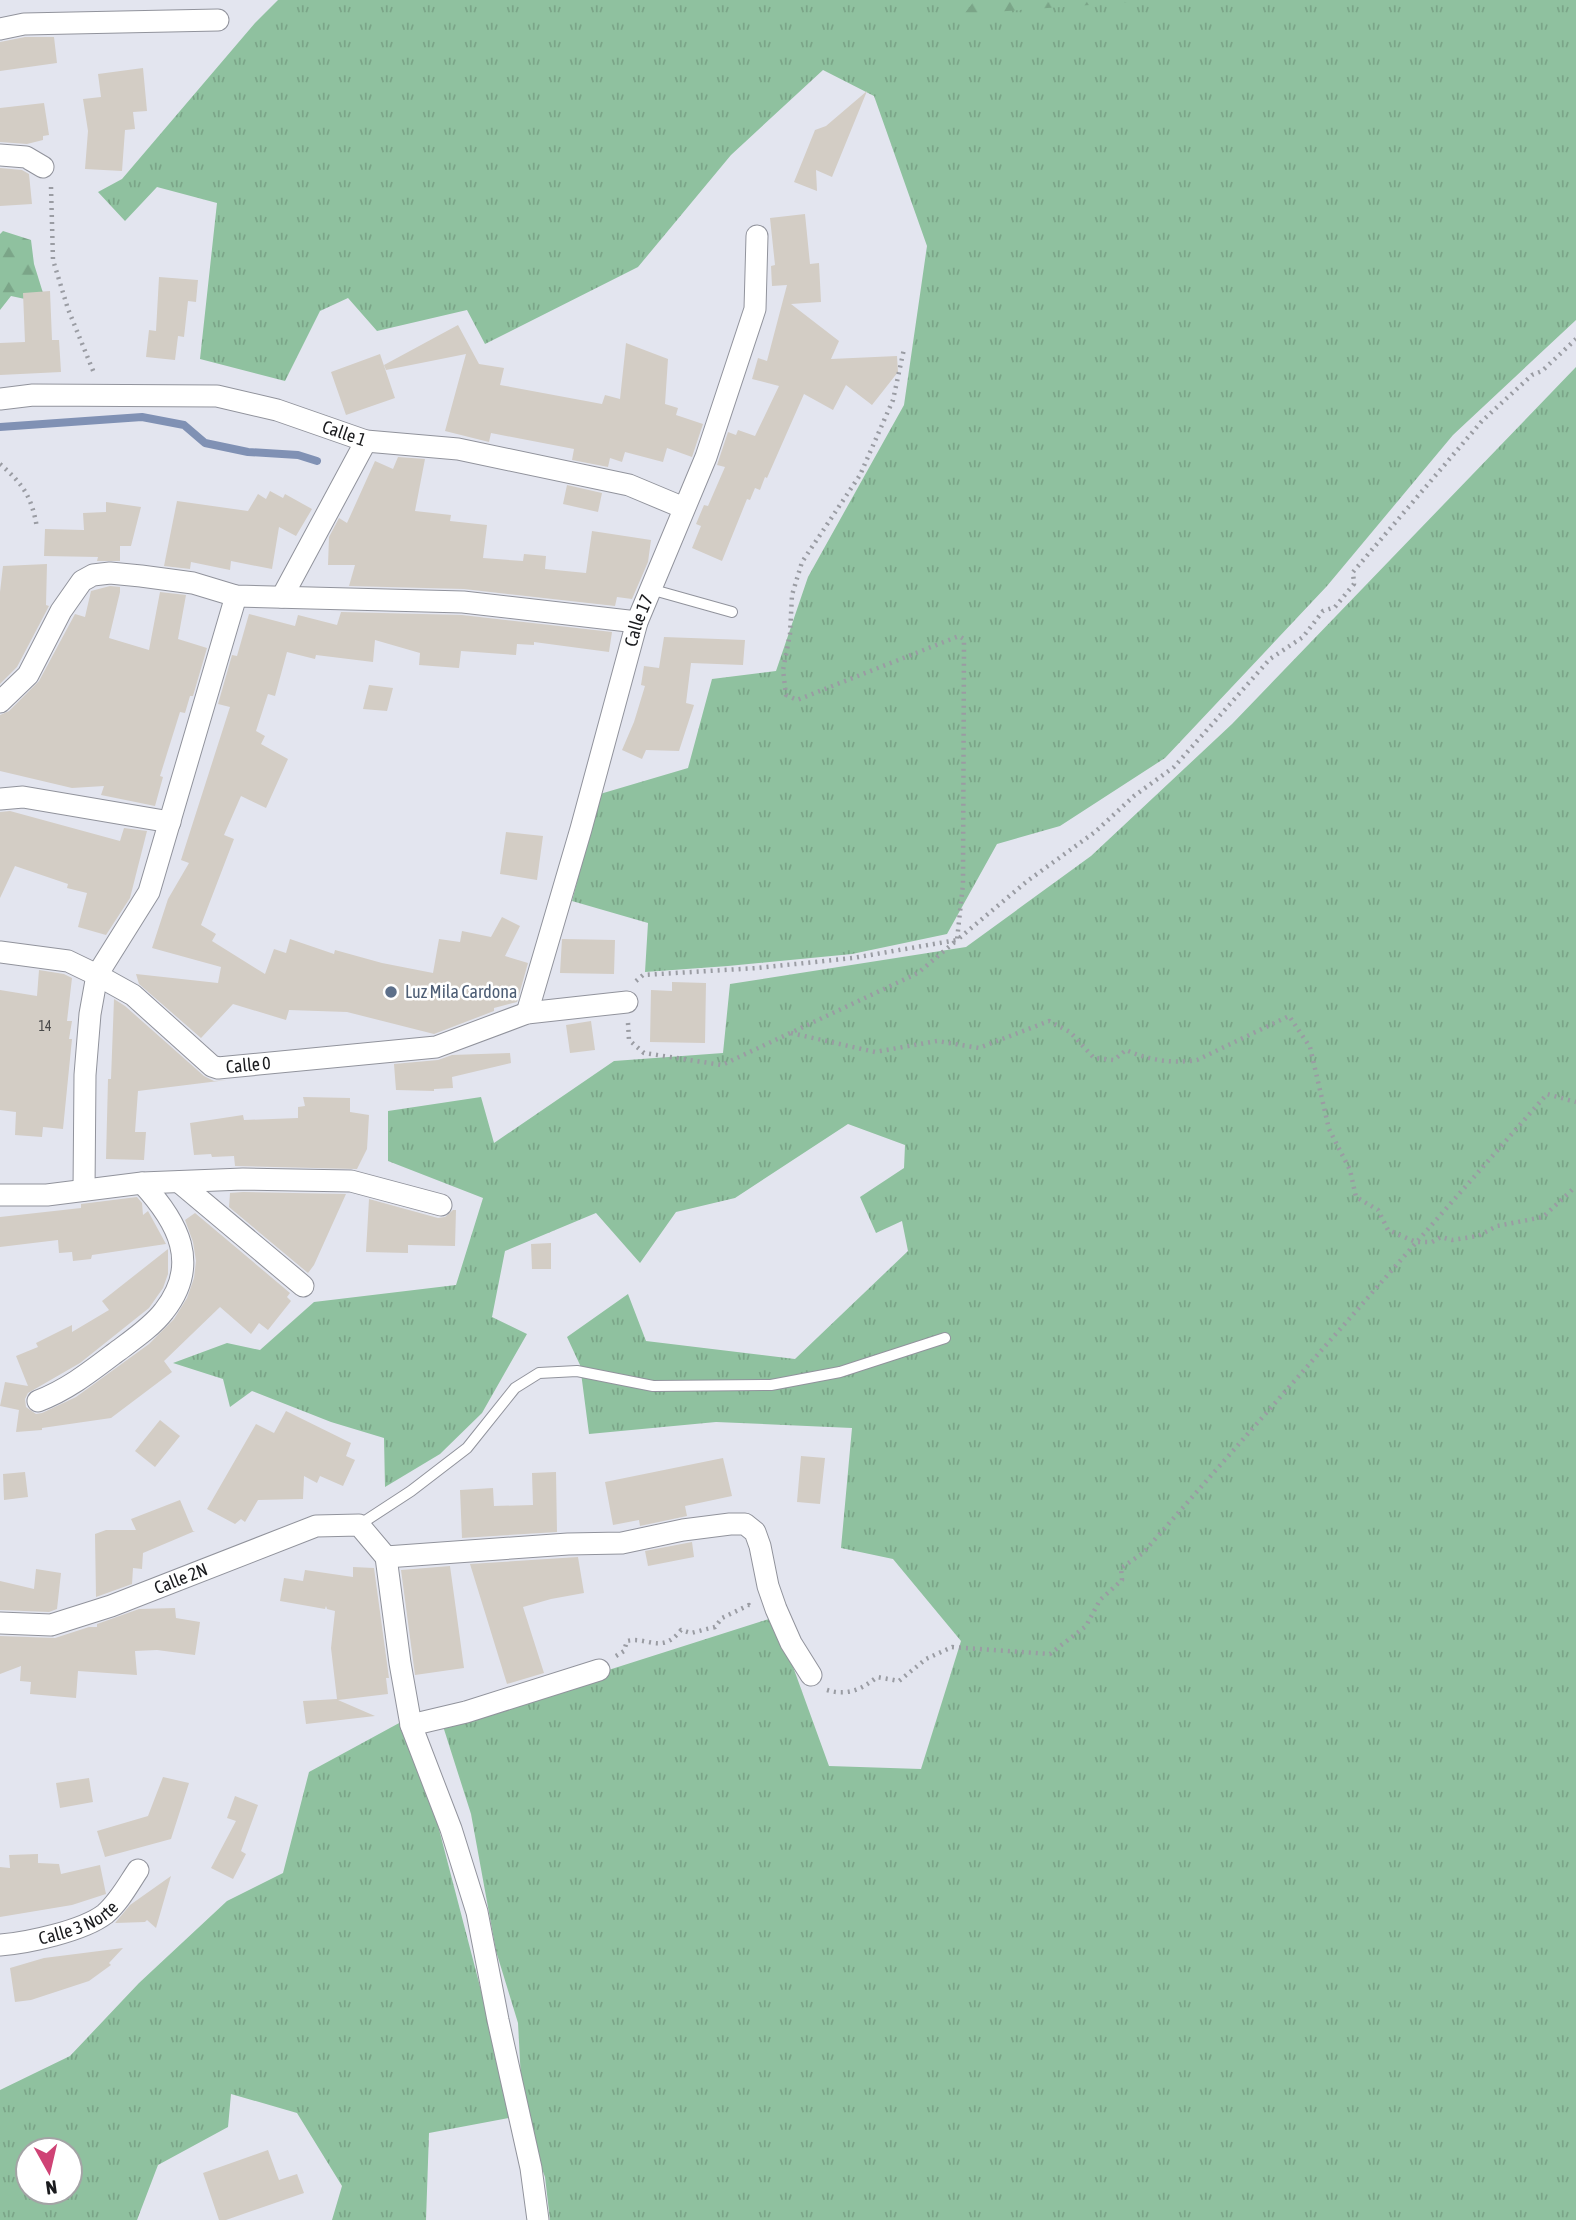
<svg xmlns="http://www.w3.org/2000/svg" width="1576" height="2220" font-family="'Asap Condensed',sans-serif">
<style>
.grass{fill:url(#grass-tufts);fill-rule:evenodd}
.forest{fill:url(#forest-firs)}
.lines{fill:none;stroke-linecap:round;stroke-linejoin:round}
.stream{stroke:#8091b4;stroke-width:8}
.building{fill:#d3cdc5}
.lane-casing{stroke:#91939c;stroke-width:12}
.street-casing{stroke:#91939c;stroke-width:23}
.path{stroke:#9a9ca3;stroke-width:4.5;stroke-dasharray:2 5;stroke-linecap:butt}
.lane{stroke:#fff;stroke-width:10}
.street{stroke:#fff;stroke-width:21}
.service-dot{fill:#5c6f8a;stroke:#fff;stroke-width:2.5}
.labels{text-anchor:middle;stroke-width:5;stroke-linejoin:round;paint-order:stroke}
.number-label{font-size:14px;fill:#484848}
.street-label{font-size:18px;fill:#1a1b1e;stroke:#fff}
.service-label{font-size:18px;fill:#4e5e75;stroke:#fff;text-anchor:start}
</style>
<defs>
<pattern id="grass-tufts" width="24" height="20" patternUnits="userSpaceOnUse" patternTransform="scale(1.75)"><rect width="24" height="20" fill="#8fc19f"/><path d="M3 7l-1-3M5 7V3M7 7l1-3M15 17l-1-3M17 17v-4M19 17l1-3" fill="none" stroke="#7ba588"/></pattern>
<pattern id="forest-firs" width="22" height="20" patternUnits="userSpaceOnUse" patternTransform="scale(1.75)"><rect width="22" height="20" fill="#8fc19f"/><path d="M5 1l3.5 6h-7zM16 11l3.5 6h-7z" fill="#7ba588"/></pattern>
</defs>
<rect width="100%" height="100%" fill="#e3e5ef"/>
<path class="grass" d="M278,0H1576V320L1453,435L1327,586L1165,758L1060,826L997,844L947,934L852,954L728,966L645,972L648,923L572,901L600,794L688,768L712,679L776,671L808,577L904,405L927,246L874,96L823,70L731,155L638,267L485,344L467,310L377,331L348,298L320,311L285,381L200,359L217,203L157,187L125,221L98,192L122,179L255,23Z
M1576,367V2220H550L545,2177L523,2118L518,2023L496,1951L471,1814L442,1723L775,1617L829,1766L921,1769L961,1641L893,1559L841,1548L852,1428L716,1422L589,1434L580,1365L567,1337L628,1294L646,1341L795,1359L908,1251L902,1221L876,1233L860,1197L904,1168L905,1145L848,1124L735,1198L676,1212L640,1263L596,1213L505,1251L492,1317L527,1334L482,1413L440,1454L385,1487L384,1438L331,1422L252,1391L230,1407L223,1379L173,1363L227,1343L260,1350L314,1302L456,1285L483,1198L388,1161V1111L481,1097L494,1143L614,1061L723,1053L730,984L966,947L1091,856L1232,724Z
M401,1722L434,1810L514,2117L429,2133L426,2220H332L342,2186L297,2113L231,2094L228,2127L158,2165L137,2220H0V2090L70,2056L139,1983L227,1901L283,1873L309,1772ZM28,2150H70V2192H28Z"/>
<path class="forest" d="M975,0H1160L964,14Z
M3,231L31,240L34,264L43,293L25,299L11,296L0,310V234Z"/>
<g class="lines">
<path class="stream" d="M0,427L142,417L184,425L205,443L248,452L298,455L317,461"/>
</g>
<path class="building" d="M25,37H54L57,63L0,71V42Z
M143,68L147,111L133,112L135,129L125,130L122,171L85,169L88,131L83,99L101,97L98,74Z
M867,91L832,177L816,170L817,191L794,182L815,130L826,126Z
M44,103L49,135L43,136V140L27,144L0,142V108Z
M0,168L22,170L29,174L32,204L0,206Z
M805,214L810,264L819,263L821,302L791,304L839,341L831,359L897,356L898,372L872,405L846,385L833,410L804,394L767,478L765,477L760,490L755,488L750,500L747,499L722,561L692,548L701,526L696,524L704,505L708,506L725,467L717,465L728,432L736,435L738,430L755,436L779,386L752,379L758,358L767,361L787,285L772,286L771,266L775,265L770,218Z
M159,277L198,280L196,302L188,301L184,337L178,336L175,360L146,357L149,330L156,331Z
M50,291L52,340H59L61,372L0,375V343L25,342L23,293Z
M458,325L479,364L504,368L500,385L602,404L605,395L620,399L626,343L668,359L665,404L678,408L676,415L703,424L692,457L667,448L663,462L625,452L622,462L610,458L608,467L572,460L574,449L491,433L489,442L445,431L466,354L386,370L384,365Z
M380,354L395,398L346,415L331,372Z
M398,457L425,459L415,511L451,515L450,521L487,525L483,558L523,561L524,554L546,556L545,569L586,573L592,531L651,540L648,562L632,599L617,597L615,606L464,589L349,586L355,565H328L329,537L339,518L347,523L375,461L393,469Z
M567,485L602,493L598,512L563,504Z
M270,491L283,498L285,494L312,509L296,536L279,527L272,569L231,561L230,570L191,562L190,569L164,566L177,501L248,511L258,494L266,499Z
M106,502L141,507L131,546H120V561H97L98,557L44,556L45,529L84,530L83,513L106,512Z
M47,564L46,605L49,606L17,667L0,684V592L3,566Z
M110,586L120,587V592L109,638L149,650L160,592L186,595L178,639L207,648L193,696H190L185,713L180,712L160,776L163,777L155,806L101,795L104,786L72,788L0,771V715L9,711L39,681L75,614L85,617L91,591Z
M341,612L462,615L612,632L609,652L534,642V645L517,644L516,655L461,651L459,668L419,665L420,653L375,640L373,662L316,655L315,659L287,652L275,696L268,694L256,731L265,736L261,744L288,759L266,808L241,796L224,835L234,839L201,925L216,934L212,941L265,974L274,949L286,953L290,939L334,954L335,950L382,963L433,973L439,939L460,942L462,931L491,937L502,917L520,926L505,956L528,963L517,1002L494,1008V1011L434,1034L347,1012L289,1010L286,1020L233,1004L201,1038L139,984L136,974L218,983L221,967L152,948L168,899L189,863L181,860L230,707L218,704L232,655L237,656L249,614L295,626L298,615L337,625Z
M664,637L745,640L743,665L691,663L686,703L694,705L679,751L646,750L642,759L622,750L634,722L645,686L641,685L644,666L659,668Z
M369,685L393,688L387,711L363,709Z
M10,811L120,841L124,828L147,831L130,898L106,935L78,927L87,893L67,888L68,884L15,866L0,898V812Z
M506,832L543,836L537,880L500,874Z
M562,939L615,940L614,974L560,973Z
M39,970L64,974L72,978L67,1021H72L69,1039H72L63,1129L43,1127L42,1137L15,1135L16,1112L0,1110V990L37,996Z
M672,982L706,983L705,1043L650,1042L651,990L672,991Z
M114,999L125,1006L204,1076L214,1081L227,1080L138,1091L135,1132H146L144,1160L106,1159L108,1079H111Z
M591,1021L595,1050L570,1053L566,1025Z
M510,1053L511,1063L452,1077L453,1088L434,1089V1091L396,1090L394,1064L438,1060L452,1055Z
M303,1097L350,1098V1112L369,1115L367,1149L357,1169L235,1166L234,1156L212,1157L211,1154L194,1155L190,1123L243,1115L244,1120L298,1118V1107L305,1106Z
M230,1193L243,1192L346,1194L314,1265L308,1273L229,1207Z
M137,1197L142,1203L143,1215L148,1211L166,1244L92,1255L91,1259L73,1261L72,1252L59,1253L58,1240L0,1247V1217L81,1208V1204Z
M369,1199L438,1218L445,1217L453,1210H456L455,1246L408,1245V1253L366,1252Z
M195,1213L290,1293L287,1297L291,1301L268,1330L259,1323L251,1334L220,1307L164,1361L172,1372L111,1418L42,1428V1430L16,1432L19,1410L0,1406L5,1382L28,1386L16,1356L38,1347L36,1343L72,1325V1332L109,1310L102,1301L168,1249V1274L163,1288L149,1308L80,1363L28,1393L25,1399L26,1407L36,1414L42,1413L76,1397L149,1344L174,1319L187,1298L194,1278L196,1261L193,1242L185,1220Z
M551,1243V1269H532L531,1244Z
M286,1411L351,1443L346,1456L355,1460L343,1486L320,1476L317,1483L304,1476L303,1499L258,1500L245,1522L241,1519L235,1524L207,1509L256,1424L274,1433Z
M160,1420L180,1436L155,1467L135,1451Z
M801,1456L825,1458L820,1504L797,1502Z
M723,1458L732,1496L685,1506L687,1516L640,1526L639,1520L613,1525L605,1482Z
M25,1472L28,1497L4,1500L3,1474Z
M556,1472L557,1532L462,1538L460,1490L493,1488L494,1506L533,1505L532,1473Z
M180,1500L193,1531H195L143,1553L142,1569L133,1568L132,1584L96,1597L95,1534L106,1530H136L131,1519Z
M692,1542L694,1557L648,1566L645,1551Z
M578,1557L584,1593L551,1599L523,1607L544,1673L507,1684L470,1564Z
M450,1566L464,1668L415,1675L401,1570Z
M353,1567L374,1568L389,1678H386L388,1694L338,1700L375,1716L306,1724L303,1701L337,1699L331,1648L335,1611L327,1609L326,1606L325,1609L280,1601L284,1578L303,1581L305,1570L353,1577Z
M36,1569L61,1573L57,1609L49,1612L0,1610V1581L34,1589Z
M175,1608L176,1618L200,1622L195,1655L157,1650L135,1651L137,1675L78,1671L76,1698L30,1694L31,1682L20,1681L21,1666L0,1674V1636L55,1638L89,1627H97V1624L139,1609Z
M163,1777L189,1783L171,1839L105,1857L97,1831L148,1816Z
M89,1778L93,1802L60,1808L56,1783Z
M235,1796L258,1805L241,1851L246,1854L233,1879L211,1868L236,1821L227,1818Z
M38,1854V1863L59,1864L61,1874L100,1865L106,1894L72,1905L0,1917V1867L10,1868L9,1855Z
M171,1876L156,1928L147,1920L145,1922L115,1923L130,1905Z
M123,1948L109,1963L111,1965L89,1981L31,2000L15,2002L10,1968L44,1958Z
M268,2150L279,2180L297,2174L304,2193L226,2220H219L203,2173Z"/>
<g class="lines">
<defs>
<path id="lane" d="M650,589L732,612
M359,1525L411,1491L467,1448L515,1388L539,1373L577,1371L653,1386L771,1385L840,1372L945,1338"/>
<g id="street">
<path d="M0,29L24,24L218,20"/>
<path d="M0,155L26,157L43,167"/>
<path id="s1" d="M0,399L33,395L217,396L277,410L366,441L458,449L629,485L684,508"/>
<path d="M282,597L366,441"/>
<path d="M0,702L28,675L61,611L82,581L93,575L110,573L141,576L193,583L236,596L463,602L637,622"/>
<path d="M0,799L23,797L170,822"/>
<path id="s2" d="M0,952L68,961L97,975L133,995L212,1066L218,1068L436,1047L527,1013L627,1002"/>
<path id="s3" d="M527,1013L581,829L637,622L706,457L755,309L757,236"/>
<path d="M179,1182L303,1286"/>
<path d="M84,1190L85,1075L90,1014L97,975L149,892L236,596"/>
<path d="M0,1195H47L142,1183L243,1179L351,1181L441,1205"/>
<path d="M38,1401C67,1390 90,1372 115,1353C131,1341 152,1327 164,1311C201,1264 178,1222 142,1183"/>
<path d="M386,1557L568,1544L622,1543L683,1530L730,1524H745L755,1532L760,1546L768,1586L776,1609L791,1643L811,1675"/>
<path id="s4" d="M0,1623L51,1625L111,1606L316,1526L359,1525L386,1557L400,1663L411,1725L451,1829L477,1912L498,2020L531,2168L538,2220"/>
<path d="M411,1725L466,1712L599,1670"/>
<path id="s5" d="M0,1945C27,1943 83,1931 105,1914C119,1902 128,1885 138,1870"/>
</g>
</defs>
<use href="#lane" class="lane-casing"/>
<use href="#street" class="street-casing"/>
<path class="path" d="M51,187L53,260L68,309L94,373
M0,464C23,484 32,497 37,528
M636,981L643,975L757,968L853,958L957,940L1026,882L1095,832L1134,796L1174,767L1270,659L1303,637L1323,611L1335,607L1354,584L1353,572L1482,421L1532,375L1542,371L1576,339
M628,1023L629,1040L644,1053L722,1065L918,973L957,940L963,884L964,639L959,636L797,700L786,695L783,670L790,634L792,595L802,562L860,475L893,400L904,349
M791,1033L875,1052L937,1041L979,1048L1049,1021L1070,1032L1094,1058L1114,1060L1126,1050C1148,1060 1173,1064 1197,1060L1289,1016L1310,1047L1329,1129L1350,1170L1356,1197L1378,1210L1388,1230L1416,1242H1432L1441,1237L1452,1240L1478,1236L1497,1226L1543,1217L1573,1189L1576,1190
M616,1656L624,1651L627,1641C647,1636 662,1655 681,1630L691,1633L715,1627L722,1618L749,1605L751,1607
M827,1690C847,1696 861,1690 877,1677L899,1681L926,1659L952,1647L1050,1654L1086,1626L1100,1600L1122,1580L1121,1568L1143,1553L1547,1094L1576,1102"/>
<use href="#lane" class="lane"/>
<use href="#street" class="street"/>
</g>
<circle class="service-dot" cx="391" cy="992" r="7"/>
<g class="labels">
<g class="number-label">
<text x="45" y="1031">14</text>
</g>
<g class="street-label">
<text dy="6" stroke="none"><textPath href="#s1" startOffset="350">Calle 1</textPath></text>
<text dy="6" stroke="none"><textPath href="#s3" startOffset="408">Calle 17</textPath></text>
<text dy="6" stroke="none"><textPath href="#s2" startOffset="285">Calle 0</textPath></text>
<text dy="6" stroke="none"><textPath href="#s4" startOffset="189">Calle 2N</textPath></text>
<text dy="6" stroke="none"><textPath href="#s5" startOffset="82">Calle 3 Norte</textPath></text>
</g>
<g class="service-label">
<text x="405" y="998">Luz Mila Cardona</text>
</g>
</g>
<g transform="translate(49 2171) rotate(172)"><circle r="33" fill="#ffffff" stroke="#a3a4a5" stroke-width="2"/>
<path d="M0-5L12 26L0 18L-12 26Z" fill="#cf4375"/>
<text y="-10" font-size="19" font-weight="bold" text-anchor="middle" fill="#1a1b1e">N</text>
</g>
</svg>
